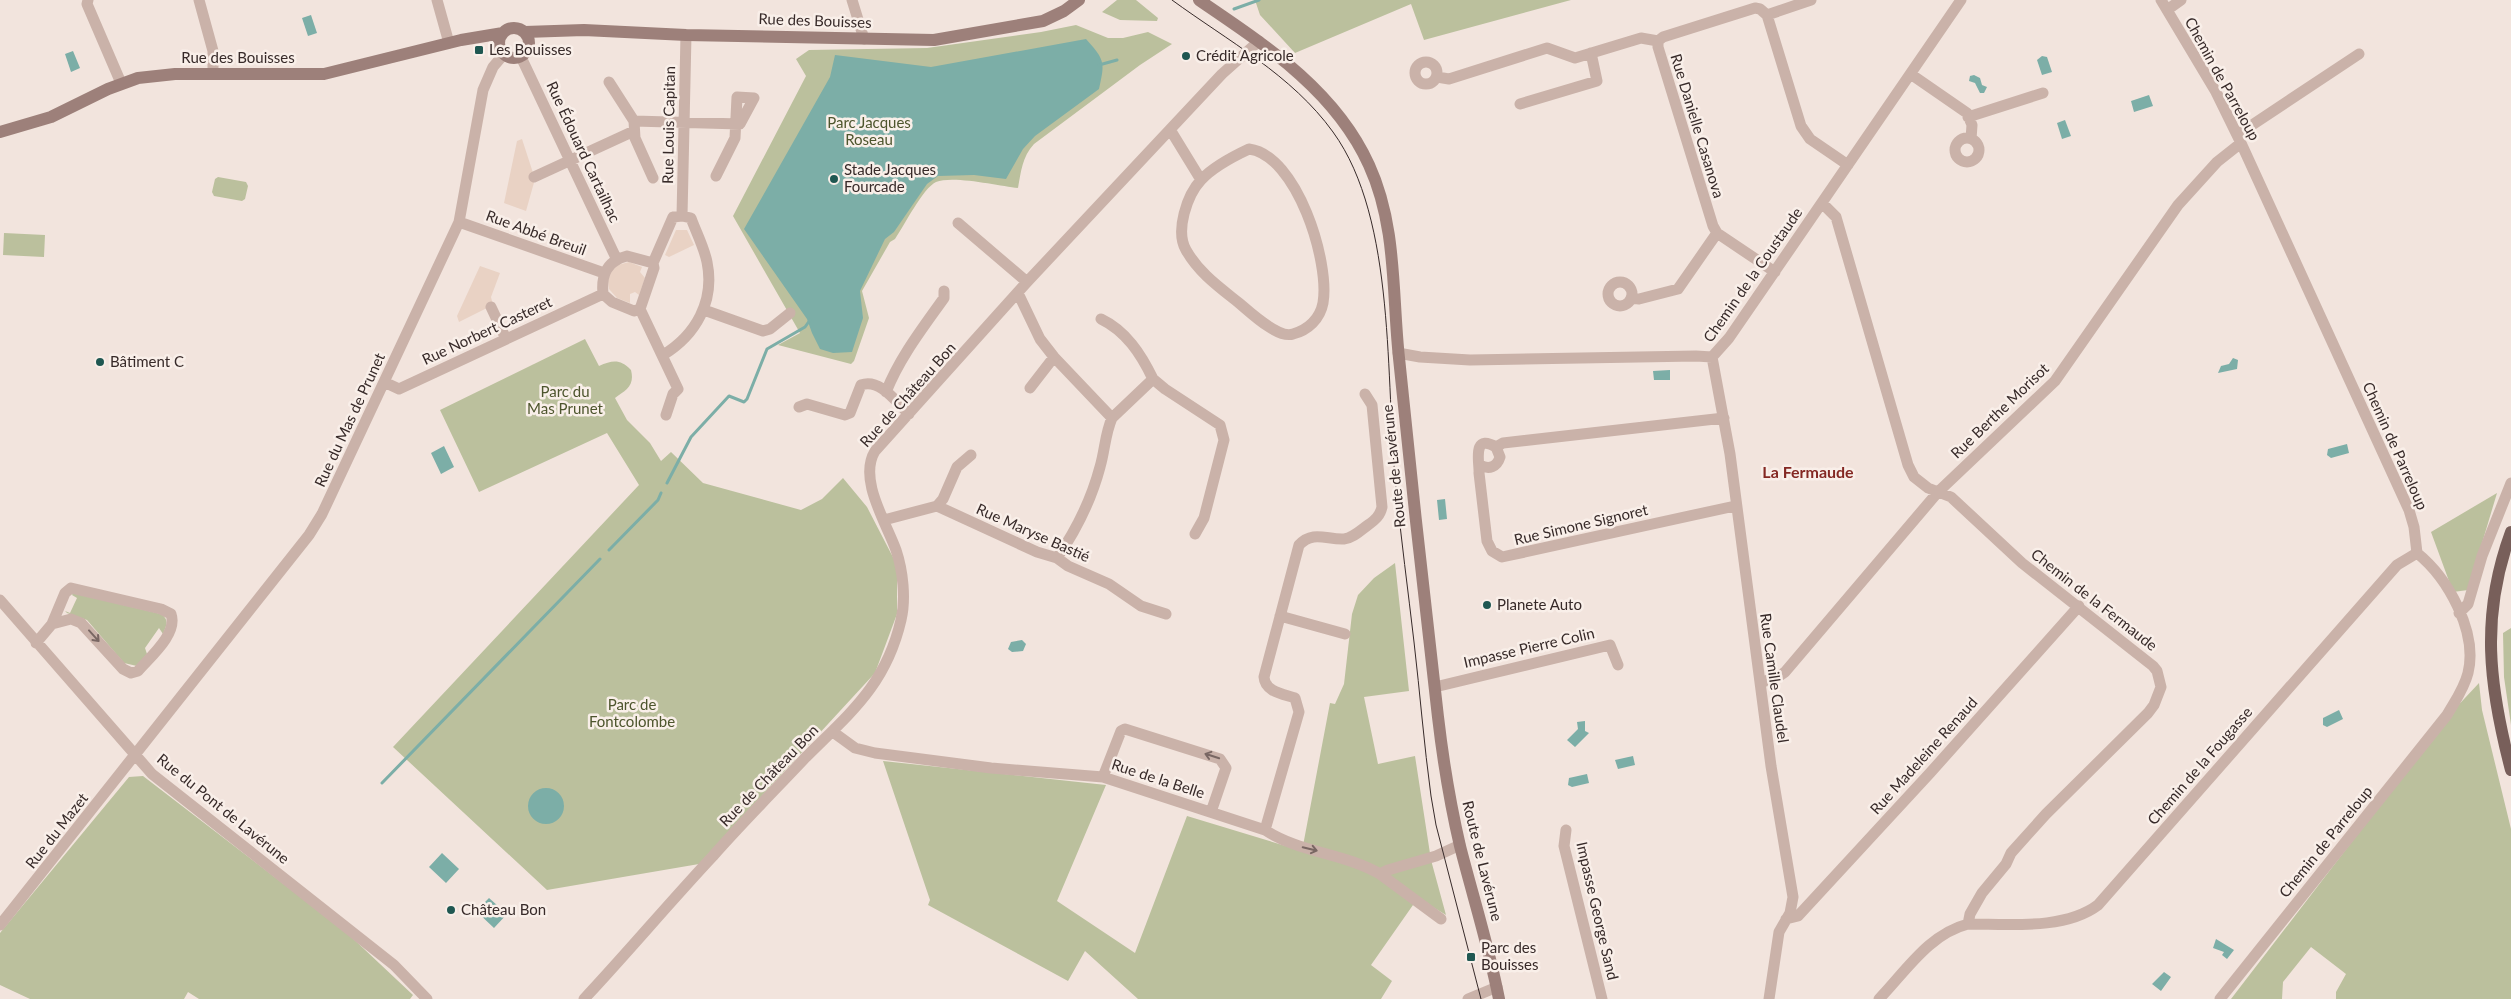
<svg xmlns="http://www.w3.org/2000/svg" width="2511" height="999" font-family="Lato,sans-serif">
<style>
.green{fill:#bbc09d}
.plaza{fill:#e9d2c4}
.water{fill:#7caea7}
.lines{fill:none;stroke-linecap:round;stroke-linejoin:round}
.stream{stroke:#7caea7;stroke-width:3}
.street{stroke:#cab2a9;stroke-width:11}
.secondary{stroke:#9d807a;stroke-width:12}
.primary{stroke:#785f5a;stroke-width:12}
.tram{stroke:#372a29;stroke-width:1}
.oneway{stroke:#796763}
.poi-dot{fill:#1f5751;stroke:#f9efe9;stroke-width:2}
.labels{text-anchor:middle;stroke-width:5;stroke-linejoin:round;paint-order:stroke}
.street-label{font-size:15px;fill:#372a29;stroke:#f9efe9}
.poi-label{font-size:15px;fill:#372a29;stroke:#f9efe9;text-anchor:start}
.park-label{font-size:15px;fill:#4d552d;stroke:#f9efe9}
.neighbourhood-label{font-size:16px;font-weight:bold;fill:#842823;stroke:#f9efe9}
</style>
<rect width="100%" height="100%" fill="#f2e4dd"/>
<path class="green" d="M1117,0H1136L1158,18L1157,21L1120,20L1102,12Z
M1255,0H1571L1424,40L1411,4L1295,53L1260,15Z
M1076,25L1108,38H1123L1148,32L1172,44L1140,65L1034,144C1022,157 1021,172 1018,188C999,186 953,175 936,182C923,188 904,226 895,239L890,242L862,291L869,318L854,361L851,364L778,345L800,333L733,216L806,76L796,59L809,50L927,48L1041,32Z
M218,177L246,182L248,186L245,199L242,201L214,196L212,192L215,179Z
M4,233L45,235L44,257L3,255Z
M585,339L599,366C613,360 620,359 631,370C635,386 626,390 615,398L627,420L650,443L661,461L671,452L703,483L801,510L822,499L843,478L867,507L897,565V614L875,673L699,864L547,890L393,747L639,485L607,433L479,492L440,410Z
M2497,493L2468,590L2453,592L2431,532Z
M1395,563L1409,691L1364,697L1378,764L1415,756L1431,860L1446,915L1418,898L1413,905L1371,965L1392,981L1381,999H1138L1085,951L1068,981L928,905L930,900L883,761L1106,785L1057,901L1135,953L1187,816L1302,851L1330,703L1335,704L1344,684L1352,614L1358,595L1374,578Z
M73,593L161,614C170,620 166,626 163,634L159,628L145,648L147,654L137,666L124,663L87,620L67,613L65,611L70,613L77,598L72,595Z
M2511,628V725L2504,677L2503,633Z
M2479,683L2482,710L2511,829V999H2336V992L2346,974L2311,947L2283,982L2282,999H2231L2450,714Z
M143,776L346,932L413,995L410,999H199L188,992L184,999H30L0,985V933L129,777Z"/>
<path class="plaza" d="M522,139L535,179L526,211L504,203L517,141Z
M676,230H687L694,245L669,257L665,255Z
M629,262L642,267L640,272L645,278L639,295L635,292L630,294V303L617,298L609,289L608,282L610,272L618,265Z
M480,266L500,273L491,297L493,305L459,322L457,316Z"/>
<path class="water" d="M311,15L317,33L308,36L302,18Z
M1086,39C1105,60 1105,62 1099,89L1035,136L1023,149L1006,179L974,175L938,176L927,184L894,232L885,239L860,291L863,318L852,352L833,353L820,349L812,333L807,319L744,229L830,77L835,55L931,67Z
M73,51L80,68L71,72L65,54Z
M2042,56L2047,57L2052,72L2042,75L2037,60Z
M1974,75L1980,78L1982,85L1987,87L1984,93H1980L1975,83L1969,81L1970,76Z
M2149,95L2153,106L2134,112L2131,101Z
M2065,120L2071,136L2062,139L2057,123Z
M2233,358L2238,360L2237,369L2218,373L2221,366L2229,364Z
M1670,370V380H1654L1653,371Z
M2347,444L2349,453L2331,458L2327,455L2328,449Z
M444,446L454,467L441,474L431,453Z
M1445,499L1447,519L1439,520L1437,500Z
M1022,640L1026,644L1023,651L1012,652L1008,649L1011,642Z
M2339,710L2343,719L2327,727L2323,725V718Z
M1585,721V731L1589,733L1575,747L1567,740L1578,729L1577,722Z
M1633,756L1635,765L1618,769L1615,760Z
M1587,774L1589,783L1572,787L1568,785L1569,778Z
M528 806a18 18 0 1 1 36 0a18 18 0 1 1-36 0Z
M442,853L459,869L446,883L429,867Z
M489,898L507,914L494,928L476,911Z
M2216,939L2234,950L2227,959L2222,955L2224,952L2213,948Z
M2164,972L2171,977L2161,991L2152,984Z"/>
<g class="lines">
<path class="stream" d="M1234,9L1259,0
M1099,65L1117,60
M667,483L691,437L729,396L744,402L747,399L767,349L805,327L810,320
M609,550L658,500L661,493
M382,783L600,559"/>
<path class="street" d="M88,0L87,4L121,83
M199,0L213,51V74
M437,0L449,43
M852,0L864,39
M2161,0L2216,92L2241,143L2409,510L2414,527L2417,553C2448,578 2478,632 2468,673C2464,689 2455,701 2447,715L2220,999
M2167,10L2181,0
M1767,15L1811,0
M521,57L617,260
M1415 73a11 11 0 1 1 22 0a11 11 0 1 1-22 0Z
M1912,75L1967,113L1972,125L1971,139
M1437,77L1449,79L1547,48L1575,58L1641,38L1658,41
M609,82L634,121L635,138L653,178
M1520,104L1597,81L1591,53
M1968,117L2043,93
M634,121C670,122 705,123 740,124L754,98L737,97L735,138L716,176
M1171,131L1201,180
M2237,135L2359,54
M1955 150a12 12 0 1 1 24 0a12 12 0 1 1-24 0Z
M1249,149C1297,155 1330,262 1323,303C1320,319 1308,330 1293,334C1278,339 1251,313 1239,303C1219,287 1199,273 1186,250C1175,231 1187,195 1201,180C1213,167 1234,156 1249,149Z
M534,177L634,131
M1822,203L1836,217L1908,465L1914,477L1928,488L1951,497L2022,563L2153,666L2157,671L2161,687L2154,705L2148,713L2046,814L2011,853L2006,864L1982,893L1970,914L1968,924C1929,934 1906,971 1879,999
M682,216L686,35
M459,222L604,273
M958,223L1027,282
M627,256L653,263L654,268L640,309L634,311L612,302L603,294C601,274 607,261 627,256Z
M653,263L673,217L682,216L691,218C696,232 704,247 707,262C715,301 696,335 663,355
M1775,272L1717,233L1713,226L1658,47V41L1663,37L1755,8L1760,9L1767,15L1801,126L1810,139L1848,165
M1608 294a12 12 0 1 1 24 0a12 12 0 1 1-24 0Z
M1018,293L1040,339L1054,357L1112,418C1105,434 1105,450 1100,467C1091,501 1077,529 1057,558
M1631,298L1639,299L1678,289L1717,233
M491,307L506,339
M640,309L678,389L673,394L666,415
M704,310L763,331L770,329L790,313
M1101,319C1126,331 1141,354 1153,379
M1398,353L1420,357L1470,360L1696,356L1712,357
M1712,357L1730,454L1771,766L1793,897L1790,913L1779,932L1769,999
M1712,357L1729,338L1961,0
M384,382L399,389L603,294
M1030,388L1054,357
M886,392C900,357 922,329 944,298V291
M799,407L807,404L845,415L850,413L861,385C880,378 896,402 909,414
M1112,418L1153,379L1165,389L1220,425L1224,440L1204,518L1195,534
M1496,447L1503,443L1724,418
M1480,465C1489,470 1497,467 1500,457L1496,447C1471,432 1480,465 1479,473L1487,541L1492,551L1502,557L1735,506
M937,506L943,499L957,467L971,455
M884,520L937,506L1037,552L1057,558L1068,566L1109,584L1141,606L1166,614
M0,600L152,774L394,965L427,999
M2459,613L2468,604L2482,556L2511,483
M1280,616L1345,634
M36,643L52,624L65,593L71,588L161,609L171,614C178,634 150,657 138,671L131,673L123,669L81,623L71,619L52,624
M1760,682L1775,679L1785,672L1938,492L2055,381L2178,205L2217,162L2241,143
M1435,687L1610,645L1618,665
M833,732L855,748L875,753L991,768L1103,777L1265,830C1300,853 1344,853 1380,874L1388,870L1436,856L1460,845
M1103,777L1121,731L1125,729L1220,759L1226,768L1211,812
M1265,830L1299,712L1295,698C1283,694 1265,692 1264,677L1299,545C1313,530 1327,540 1344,539C1353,538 1361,530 1368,525C1375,520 1380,516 1382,507L1372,405L1365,394
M1566,830L1564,846L1602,999
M1380,874L1441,919
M1786,919L1798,916L1930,773L2079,606
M1968,924C2009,924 2065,930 2098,905L2397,565L2417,553
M0,925L309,535L322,514L459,222L483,90L493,67L504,54
M584,999C628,952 669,903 713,856C743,822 775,790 806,757C850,713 886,685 901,620C906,599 903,571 896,550C886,522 858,479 875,451L1027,282L1222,74L1259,41
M1468,999L1497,987"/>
<path class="secondary" d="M1199,0C1265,45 1335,90 1369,165C1397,226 1392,293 1399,358C1411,478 1424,597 1438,717C1443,760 1450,803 1460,846C1473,897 1489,947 1499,999
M499 43a15 15 0 1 1 30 0a15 15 0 1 1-30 0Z
M525,32L584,30L686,35L934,40L1043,21L1064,11L1079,0
M0,132L51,117L108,89L138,78L175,74H324L461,40L503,33"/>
<path class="primary" d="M2511,532C2480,616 2489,686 2511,770"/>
<path class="tram" d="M1172,0C1228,41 1292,75 1333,132C1397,220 1385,382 1396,487C1401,539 1408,590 1414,642C1420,693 1424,745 1431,796L1436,825L1481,999"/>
</g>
<defs><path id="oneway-shaft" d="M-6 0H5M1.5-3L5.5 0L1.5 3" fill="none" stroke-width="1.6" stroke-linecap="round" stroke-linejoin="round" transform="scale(1.25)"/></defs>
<g class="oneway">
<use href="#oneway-shaft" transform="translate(94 636) rotate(48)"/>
<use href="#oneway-shaft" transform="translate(1212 756) rotate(-162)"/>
<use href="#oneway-shaft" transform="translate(1310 849) rotate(14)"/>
</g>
<g class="poi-dot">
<rect x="474" y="45" width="10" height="10" rx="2.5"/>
<circle cx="1186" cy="56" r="5"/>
<circle cx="834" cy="179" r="5"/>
<circle cx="100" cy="362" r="5"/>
<circle cx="1487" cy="605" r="5"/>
<circle cx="451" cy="910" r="5"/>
<rect x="1466" y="952" width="10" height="10" rx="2.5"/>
</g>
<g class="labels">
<g class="street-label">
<text transform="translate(815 21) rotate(2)" y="5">Rue des Bouisses</text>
<text x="238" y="63">Rue des Bouisses</text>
<text transform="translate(2222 79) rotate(61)" y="5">Chemin de Parreloup</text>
<text transform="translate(669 125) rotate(-89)" y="5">Rue Louis Capitan</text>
<text transform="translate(1697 126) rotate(73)" y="5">Rue Danielle Casanova</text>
<text transform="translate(583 152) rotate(65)" y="5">Rue Édouard Cartailhac</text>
<text transform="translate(536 233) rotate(20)" y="5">Rue Abbé Breuil</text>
<text transform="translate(1753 275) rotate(-55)" y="5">Chemin de la Coustaude</text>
<text transform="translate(487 331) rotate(-25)" y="5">Rue Norbert Casteret</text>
<text transform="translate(908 395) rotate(-48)" y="5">Rue de Château Bon</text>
<text transform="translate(2000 411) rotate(-44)" y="5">Rue Berthe Morisot</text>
<text transform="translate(350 420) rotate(-65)" y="5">Rue du Mas de Prunet</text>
<text transform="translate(2395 446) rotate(66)" y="5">Chemin de Parreloup</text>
<text transform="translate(1394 466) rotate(-96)" y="5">Route de Lavérune</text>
<text transform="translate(1581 525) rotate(-13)" y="5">Rue Simone Signoret</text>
<text transform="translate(1033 533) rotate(24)" y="5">Rue Maryse Bastié</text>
<text transform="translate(2094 600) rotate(38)" y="5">Chemin de la Fermaude</text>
<text transform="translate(1529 648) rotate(-13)" y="5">Impasse Pierre Colin</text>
<text transform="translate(1774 678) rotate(82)" y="5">Rue Camille Claudel</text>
<text transform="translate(1924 756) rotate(-48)" y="5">Rue Madeleine Renaud</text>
<text transform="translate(2200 766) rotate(-49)" y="5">Chemin de la Fougasse</text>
<text transform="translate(769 776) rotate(-46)" y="5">Rue de Château Bon</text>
<text transform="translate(1158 779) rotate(18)" y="5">Rue de la Belle</text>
<text transform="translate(223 809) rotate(39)" y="5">Rue du Pont de Lavérune</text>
<text transform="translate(57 831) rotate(-52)" y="5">Rue du Mazet</text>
<text transform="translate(2326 842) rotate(-51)" y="5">Chemin de Parreloup</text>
<text transform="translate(1482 861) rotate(76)" y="5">Route de Lavérune</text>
<text transform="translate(1597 911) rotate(77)" y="5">Impasse George Sand</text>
</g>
<g class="poi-label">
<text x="489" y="55">Les Bouisses</text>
<text x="1196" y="61">Crédit Agricole</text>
<text x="844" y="175">Stade Jacques<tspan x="844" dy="17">Fourcade</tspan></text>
<text x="110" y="367">Bâtiment C</text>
<text x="1497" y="610">Planete Auto</text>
<text x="461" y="915">Château Bon</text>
<text x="1481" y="953">Parc des<tspan x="1481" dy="17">Bouisses</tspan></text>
</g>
<g class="park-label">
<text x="869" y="128">Parc Jacques<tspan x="869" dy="17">Roseau</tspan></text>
<text x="565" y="397">Parc du<tspan x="565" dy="17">Mas Prunet</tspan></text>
<text x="632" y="710">Parc de<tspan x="632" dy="17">Fontcolombe</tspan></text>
</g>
<g class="neighbourhood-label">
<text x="1808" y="478">La Fermaude</text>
</g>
</g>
</svg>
